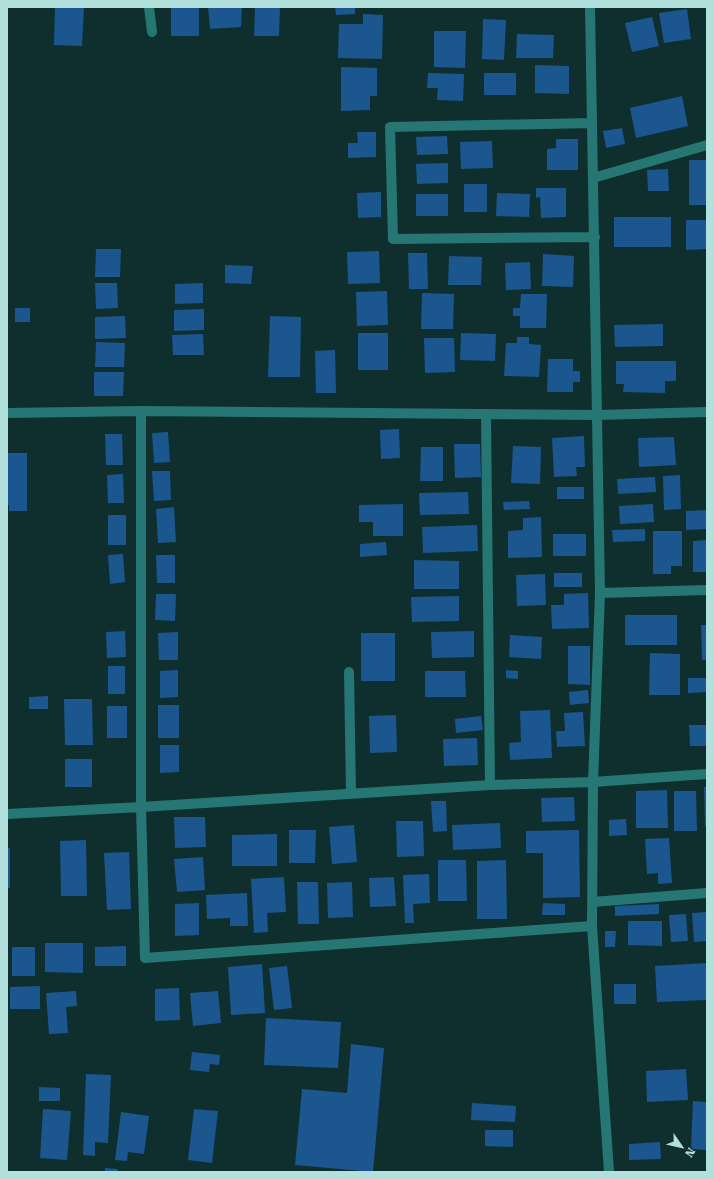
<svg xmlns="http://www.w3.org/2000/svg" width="714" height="1179" font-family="'Roboto Serif',serif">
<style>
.building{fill:#1c568e}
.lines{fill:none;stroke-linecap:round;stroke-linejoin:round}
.minor{stroke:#267774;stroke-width:10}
</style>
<rect width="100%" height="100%" fill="#0e2f2d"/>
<path class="building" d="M55,7H84L82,46L54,45Z
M171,7H199V36H171Z
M208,7H242L241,27L210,29Z
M255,7H280L279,36H254Z
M335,7H355V14L336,15Z
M687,9L691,39L664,43L659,13Z
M363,14L383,15L382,59L338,58L339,24H363Z
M652,17L659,46L632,52L625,23Z
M483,19L506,20L504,60L482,59Z
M434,31H466L465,68L434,67Z
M517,34L554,35L553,58H516Z
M535,65L569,66V94L535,93Z
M341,67L377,68V96H370V110L341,111Z
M428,73L464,74L463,101L437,100L438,88H427Z
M484,73H516V95H484Z
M682,96L688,126L636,138L630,108Z
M622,128L625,144L606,148L603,131Z
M357,132H376V157L348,158V143H358Z
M447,136L448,154L417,155L416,137Z
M556,139H578V170H547V149L556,148Z
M492,141L493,168L461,169L460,142Z
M689,160H707V205H689Z
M448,163V183L417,184L416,164Z
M668,169L669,191H648L647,170Z
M464,184H487V212H464Z
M536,188H566V217L541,218L540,197L536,198Z
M381,192V217L358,218L357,193Z
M497,193L530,194L529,217L496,216Z
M416,194H448V216H416Z
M614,217H671V247H614Z
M686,220H707V249L686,250Z
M96,249H121L120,277H95Z
M379,251L380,283L348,284L347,252Z
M408,253H427L428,289H409Z
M543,254L574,256L573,287L542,286Z
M449,256L482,257L481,285H448Z
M530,262L531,289L506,290L505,263Z
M225,265L253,266L251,284L225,283Z
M95,283H117L118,308L96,309Z
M203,283V303L175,304V284Z
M387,291L388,325L357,326L356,292Z
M422,293L454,294L453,329H421Z
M521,294H547L546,328H520V316H513V308H520Z
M15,308H30V322H15Z
M204,309V330L174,331V310Z
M125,316L126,338L95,339V317Z
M270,316L301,317L300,377H268Z
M663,324V346L615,347L614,325Z
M358,333H388V370H358Z
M461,333L496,334L495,361L460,360Z
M203,334L204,355H173L172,335Z
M517,337H529V344L541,345L539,377L504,376L506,343H517Z
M424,338H454L455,372L425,373Z
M96,342L125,343L124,367H95Z
M335,350L336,393H316L315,351Z
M548,359H573V371H580V382H573V392H547Z
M616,361H676V381H665V393L623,392L624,384H616Z
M94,372H124L123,396H94Z
M399,429L400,458L381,459L380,430Z
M168,432L170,462L154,463L152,433Z
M105,434H122L123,465H106Z
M584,436L585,467H576L577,476L554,477L552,438Z
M674,437L676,465L639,467L638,438Z
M454,444H480L481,477L455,478Z
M513,446L541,447L540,484L511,483Z
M421,447H443V481H420Z
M7,453H27V511H9V505H7Z
M152,471H170L171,500L154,501Z
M123,474L124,503H108L107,475Z
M680,475L681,509L664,510L663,476Z
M655,477L656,492L618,494L617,479Z
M557,487H584V499H557Z
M468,492L469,514L420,515L419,493Z
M529,501L530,509L504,510L503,502Z
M403,504V536H373V522H359V505Z
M653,504L654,522L620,524L619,506Z
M174,507L176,542L158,543L156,509Z
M707,510V529L686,530V511Z
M108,515H126V545H108Z
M541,517L542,557L508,558V531L523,530V518Z
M477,525L478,551L423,553L422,527Z
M645,529V541L613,542L612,530Z
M653,531H682V566H671V574H653Z
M553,534H586V556H553Z
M707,540V572H693V541Z
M386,542L387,555L360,557V544Z
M123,554L125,582L110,584L108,555Z
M156,555H175V583H157Z
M414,560L459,561V589H414Z
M554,573H582V587H554Z
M545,574L546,605L517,606L516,575Z
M588,593L589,628L552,629L551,605H564V594Z
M156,594H176L175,621L155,620Z
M459,596V621L412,622L411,597Z
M625,615H677V645H625Z
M701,625H707V660H702Z
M125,631L126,657L107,658L106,632Z
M474,631V657L432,658L431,632Z
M178,632V660H159L158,633Z
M361,633H395V681H361Z
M510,635L542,637L541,659L509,657Z
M568,646H590V685L568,684Z
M650,653L680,654V695H649Z
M108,666H125V694H108Z
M178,670V697L160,698V671Z
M506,670L518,671V679L506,678Z
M425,671H465L466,697H425Z
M688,678H707V692L688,693Z
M588,690L589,703L570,705L569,692Z
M48,696V709H29V697Z
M64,699H92L93,745H65Z
M158,705H179V738H158Z
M107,706H127V738H107Z
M550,710L552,758L510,760L509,743L521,742L520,711Z
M583,712L585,746L557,747L556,731H565L564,713Z
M396,715L397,752L370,753L369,716Z
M481,716L483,730L456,733L455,719Z
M689,725H707V746H690Z
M477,738L478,765L444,766L443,739Z
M160,745H179V772L160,773Z
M65,759H92V787H65Z
M704,787H707V826H705Z
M667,790L668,828H636V791Z
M674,791H696L697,831H674Z
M574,797L575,821L542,822L541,798Z
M431,801H446L447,831L433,832Z
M174,817H205L206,847L175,848Z
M626,819L627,835L609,836V820Z
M396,821H423L424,856L397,857Z
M500,823L501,848L453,850L452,825Z
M354,825L357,862L332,864L329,827Z
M289,830H316L315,863H289Z
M579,830L580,897L543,898V853H526V831Z
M277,834V866H232V835Z
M669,838L672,883L658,884V873L647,874L645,839Z
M86,840L87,896H61L60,841Z
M7,848H10V888H7Z
M129,852L131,909L107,910L104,853Z
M203,857L205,890L177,892L174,859Z
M438,860H466L467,901H438Z
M506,860L507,919H477V861Z
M429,874L430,903L413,904L414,923H405L403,875Z
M284,877L286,912L267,913L268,932L254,933L251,879Z
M394,877L396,906L370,907L369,878Z
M297,882H318L319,924H298Z
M352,882L353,917L328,918L327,883Z
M247,893L248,926H230V918L207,919L206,895Z
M199,903V935L175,936V904Z
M543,903L565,904V915H542Z
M659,904V914L615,916V906Z
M707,912V941L694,942L692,913Z
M686,914L688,941L671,942L669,915Z
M628,921H662V946L628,945Z
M605,931H616L615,947H605Z
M45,943H83V973L45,972Z
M126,946V966H95V947Z
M12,947H35V976H12Z
M707,963V1000L657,1002L655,966Z
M262,964L265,1013L231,1015L228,967Z
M287,966L292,1008L274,1010L269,968Z
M614,984H636V1004H614Z
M40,986V1009H10V987Z
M179,988L180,1020L155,1021V989Z
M76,991L77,1006L66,1007L68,1033L49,1034L46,993Z
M218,991L221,1023L193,1026L190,993Z
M266,1018L341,1022L338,1068L264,1065Z
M351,1044L384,1048L373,1172L295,1165L302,1089L347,1093Z
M192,1052L220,1055L219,1065L210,1064L209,1072L190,1070Z
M686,1069L688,1100L647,1102L646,1071Z
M86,1074L111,1075L108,1143L95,1142V1156L83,1155Z
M39,1087L60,1088V1101H39Z
M693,1101L707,1102V1150L691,1149Z
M472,1103L516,1106L515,1122L471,1120Z
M43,1109L71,1111L67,1160L40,1158Z
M194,1109L218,1111L212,1163L188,1160Z
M121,1112L149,1116L144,1154L128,1152L127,1161L115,1160Z
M485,1130H513V1147L485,1146Z
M660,1142L661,1159L629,1160V1144Z
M105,1168L118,1169L117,1172H105Z"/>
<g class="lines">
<path class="minor" d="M149,7L152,32
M590,7L600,593L593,782L592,926L609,1172
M592,123L390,127L393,239L595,237
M593,178L707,145
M141,411V807L145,958L592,926
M7,413L141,411L598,415L707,412
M486,415L490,785
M600,593L707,590
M349,672L351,793
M7,814L141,807L490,785L593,782L707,774
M592,902L707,893"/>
</g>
<rect width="714" height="1179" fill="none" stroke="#b2e0dd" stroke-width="16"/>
<g transform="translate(682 1147) rotate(124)" stroke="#0e2f2d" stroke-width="3" paint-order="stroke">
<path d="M0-3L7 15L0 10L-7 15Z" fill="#b2e0dd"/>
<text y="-6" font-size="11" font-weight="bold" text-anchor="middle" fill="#b2e0dd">N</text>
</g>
</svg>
